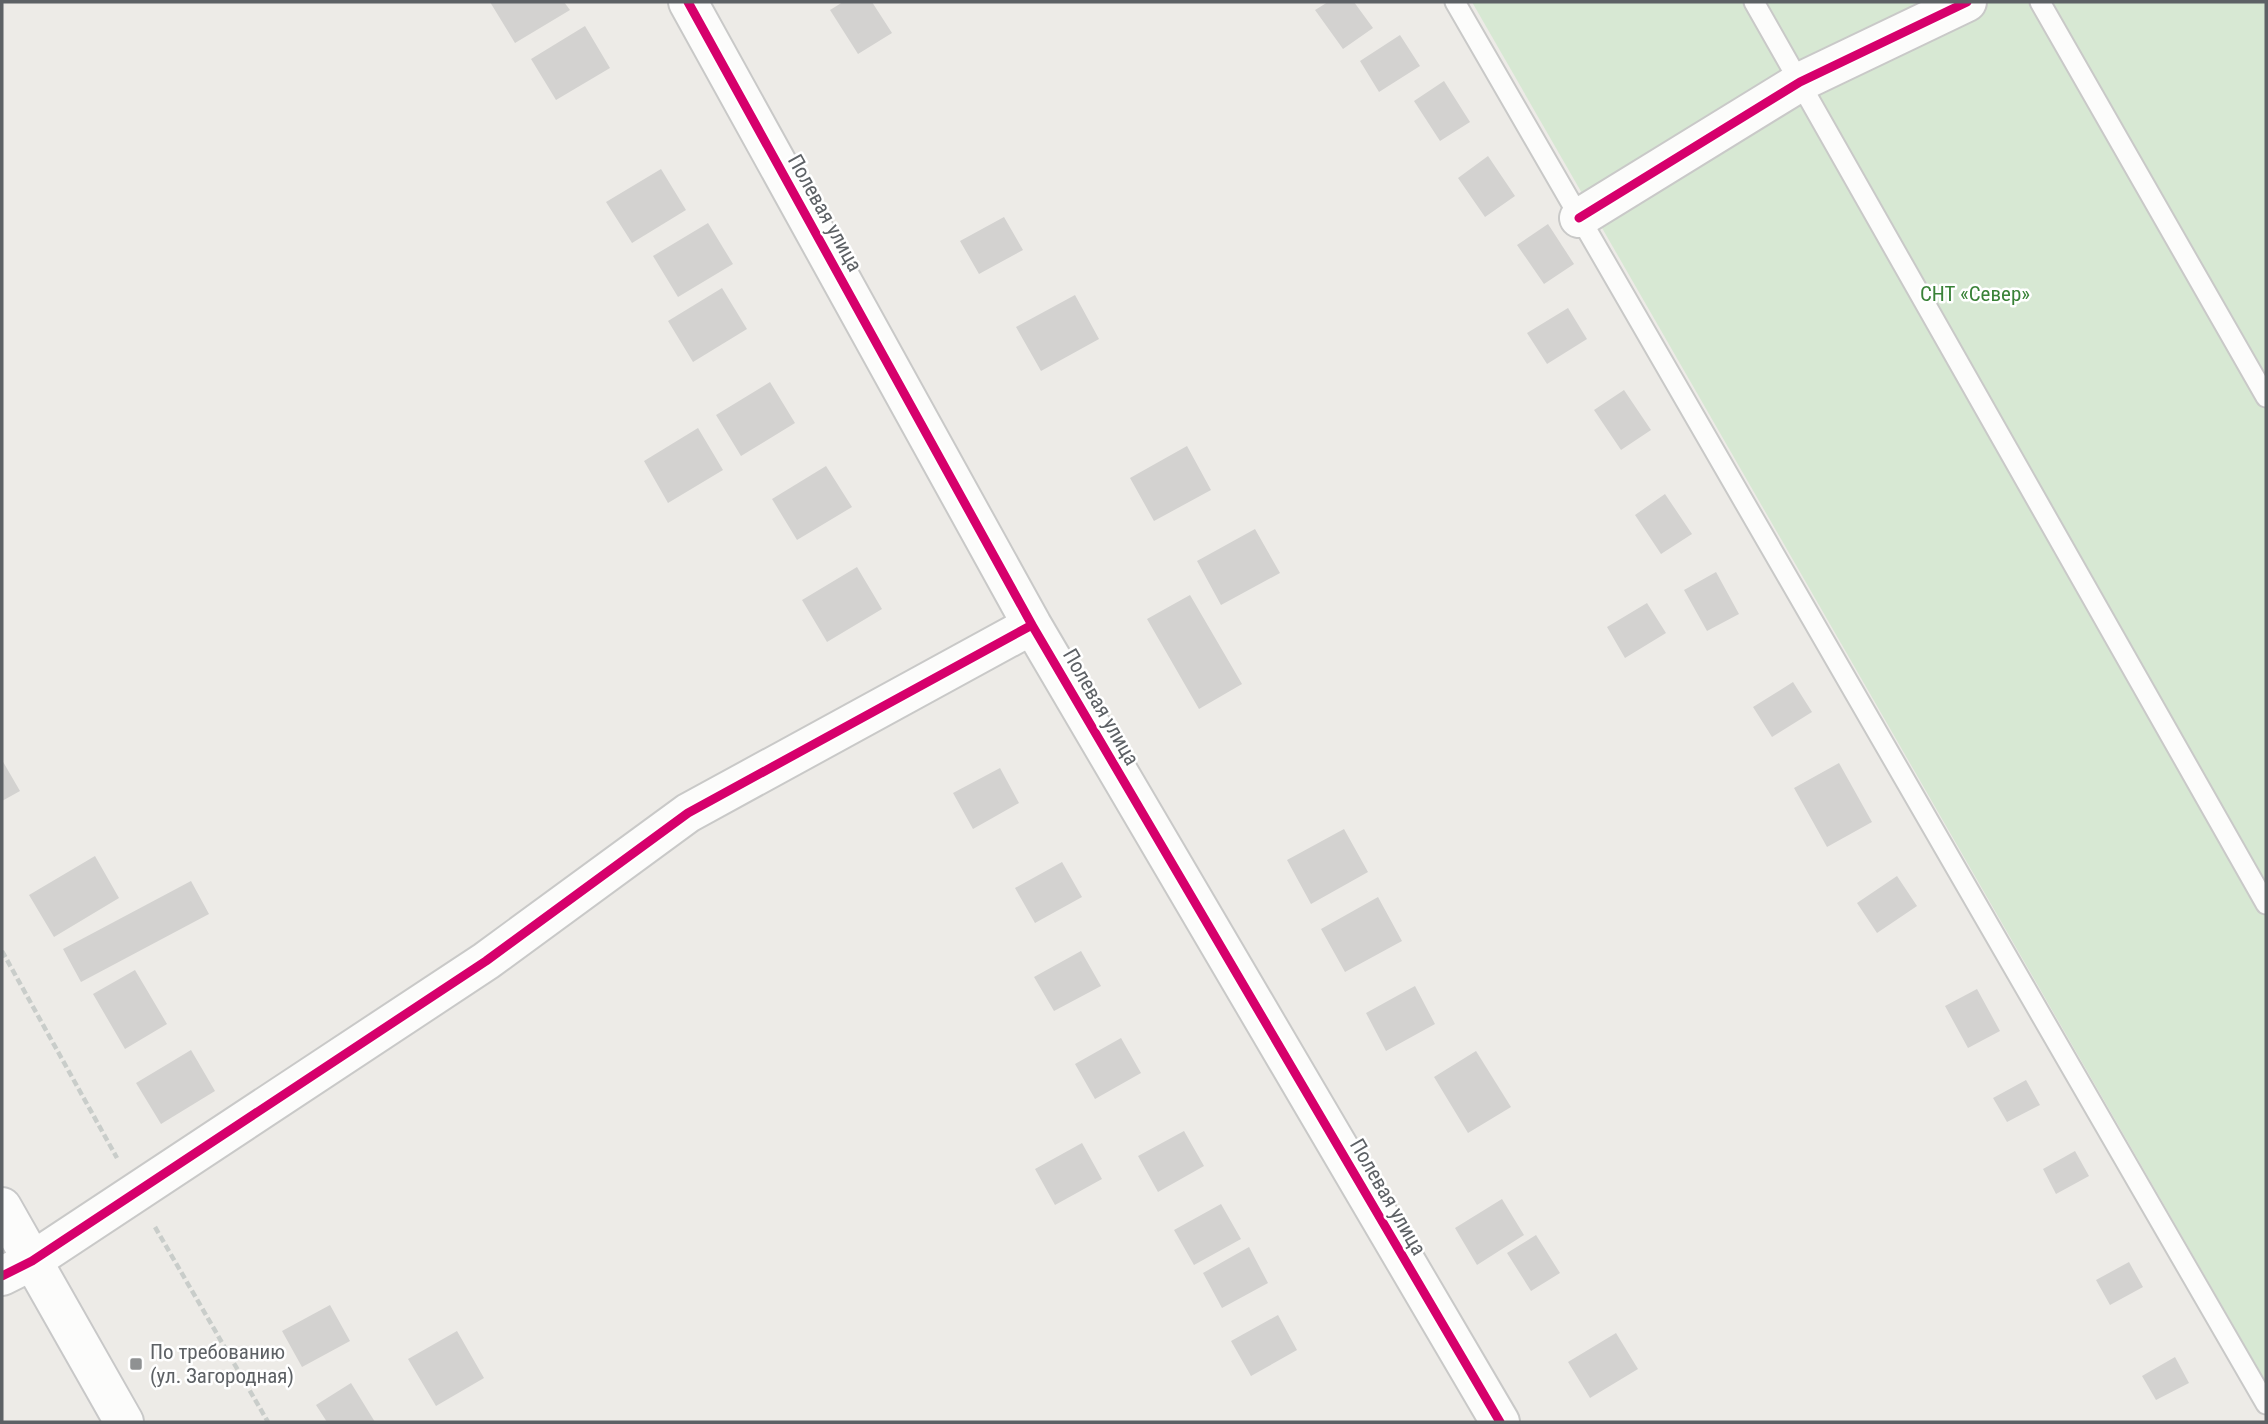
<svg xmlns="http://www.w3.org/2000/svg" width="2268" height="1424" font-family="'Roboto Condensed',sans-serif">
<style>
.green{fill:#d7e8d3}
.building{fill:#d3d2d0}
.lines{fill:none;stroke-linecap:round;stroke-linejoin:round}
.lane-casing{stroke:#c9c9c8;stroke-width:23}
.street-casing{stroke:#c9c9c8;stroke-width:42}
.secondary-casing{stroke:#c8c8c8;stroke-width:42}
.path{stroke:#c9cdca;stroke-width:4.5;stroke-dasharray:7 3.5;stroke-linecap:butt}
.lane{stroke:#fcfcfb;stroke-width:19}
.street{stroke:#fcfcfb;stroke-width:38}
.secondary{stroke:#fcfcfb;stroke-width:38}
.cycleway-casing{stroke:#fff;stroke-width:13}
.cycleway{stroke:#d6006c;stroke-width:9}
.poi-dot{fill:#8f9192;stroke:#fff;stroke-width:2.5}
.labels{text-anchor:middle;stroke-width:5;stroke-linejoin:round;paint-order:stroke}
.street-label{font-size:21px;fill:#5d6165;stroke:#fff}
.park-label{font-size:21px;fill:#398237;stroke:#fff}
.poi-label{font-size:21px;fill:#5d6165;stroke:#fff;text-anchor:start}
</style>
<rect width="100%" height="100%" fill="#edebe7"/>
<path class="green" d="M1472,2H2266V1382Z"/>
<path class="building" d="M490,2H564L570,10L515,43Z
M843,2H872L892,33L858,54L830,10Z
M1328,2H1354L1373,28L1343,49L1315,10Z
M585,26L610,68L556,100L531,59Z
M1400,35L1420,66L1379,92L1360,61Z
M1444,81L1470,122L1440,141L1414,101Z
M1488,156L1515,196L1485,217L1458,178Z
M661,169L686,210L632,243L606,202Z
M1004,217L1023,250L979,274L960,241Z
M708,223L733,264L678,297L653,256Z
M1548,224L1574,264L1544,284L1517,245Z
M722,288L747,329L693,362L668,321Z
M1075,295L1099,339L1041,371L1016,327Z
M1568,308L1587,339L1547,364L1527,333Z
M770,382L795,423L741,456L716,415Z
M1624,390L1651,430L1621,450L1594,410Z
M698,428L723,470L668,503L644,461Z
M1187,446L1211,490L1154,521L1130,478Z
M826,466L852,507L797,540L772,499Z
M1665,494L1692,534L1661,554L1635,515Z
M1255,529L1280,573L1221,605L1197,561Z
M857,567L882,609L827,642L802,600Z
M1716,572L1739,614L1707,631L1684,590Z
M1190,595L1242,684L1199,709L1147,619Z
M1647,603L1666,633L1625,658L1607,627Z
M1793,682L1812,712L1772,737L1753,707Z
M2,760L20,791L2,801Z
M1839,763L1872,822L1827,847L1794,788Z
M1000,768L1019,803L973,829L953,793Z
M1344,829L1368,872L1311,904L1287,860Z
M95,856L119,898L54,937L29,895Z
M1062,862L1082,897L1035,923L1015,888Z
M1897,876L1917,906L1877,933L1857,903Z
M191,881L209,914L81,982L63,949Z
M1378,897L1402,941L1345,972L1321,929Z
M1081,951L1101,986L1054,1011L1034,977Z
M135,970L167,1024L125,1049L93,994Z
M1415,986L1435,1024L1386,1051L1366,1013Z
M1977,989L2000,1031L1968,1048L1945,1006Z
M1121,1038L1141,1073L1095,1099L1075,1064Z
M191,1050L215,1091L161,1124L136,1083Z
M1476,1051L1511,1107L1468,1133L1434,1077Z
M2026,1080L2040,1105L2007,1122L1993,1098Z
M1184,1131L1204,1166L1158,1192L1138,1156Z
M1082,1143L1102,1179L1055,1205L1035,1169Z
M2075,1151L2089,1176L2056,1194L2043,1169Z
M1502,1199L1524,1235L1477,1265L1455,1228Z
M1221,1204L1241,1239L1194,1265L1174,1230Z
M1536,1235L1560,1273L1531,1291L1507,1253Z
M1249,1247L1268,1283L1222,1308L1203,1273Z
M2129,1262L2143,1287L2110,1305L2096,1280Z
M330,1305L350,1341L302,1367L282,1331Z
M1278,1315L1297,1350L1251,1376L1231,1341Z
M457,1331L484,1378L436,1406L408,1359Z
M1616,1333L1638,1369L1590,1398L1568,1362Z
M2175,1357L2189,1383L2156,1400L2142,1376Z
M351,1383L375,1422H327L316,1405Z"/>
<g class="lines">
<defs>
<path id="lane" d="M1455,2L2266,1404
M1754,2L2266,904
M2040,2L2266,397"/>
<path id="street" d="M688,2L1032,625L1500,1422
M1579,218L1800,82L1967,2
M2,1276L32,1261L486,961L688,813L1032,625"/>
<path id="secondary" d="M2,1207L124,1422"/>
</defs>
<use href="#lane" class="lane-casing"/>
<use href="#street" class="street-casing"/>
<use href="#secondary" class="secondary-casing"/>
<path class="path" d="M2,951L117,1158
M155,1227L268,1422"/>
<use href="#lane" class="lane"/>
<use href="#street" class="street"/>
<use href="#secondary" class="secondary"/>
<defs>
<path id="cycleway" d="M688,2L1032,625L1500,1422
M1579,218L1800,82L1967,2
M2,1276L32,1261L486,961L688,813L1032,625"/>
</defs>
<use href="#cycleway" class="cycleway-casing"/>
<use href="#cycleway" class="cycleway"/>
</g>
<rect class="poi-dot" x="129" y="1357" width="14" height="14" rx="3.5"/>
<g class="labels">
<g class="street-label">
<text transform="translate(825 213) rotate(61)" y="7">Полевая улица</text>
<text transform="translate(1101 707) rotate(60)" y="7">Полевая улица</text>
<text transform="translate(1388 1197) rotate(60)" y="7">Полевая улица</text>
</g>
<g class="park-label">
<text x="1975" y="301">СНТ «Север»</text>
</g>
<g class="poi-label">
<text x="150" y="1359">По требованию<tspan x="150" dy="24">(ул. Загородная)</tspan></text>
</g>
</g>
<rect width="2268" height="1424" fill="none" stroke="#5d6165" stroke-width="7"/>
</svg>
